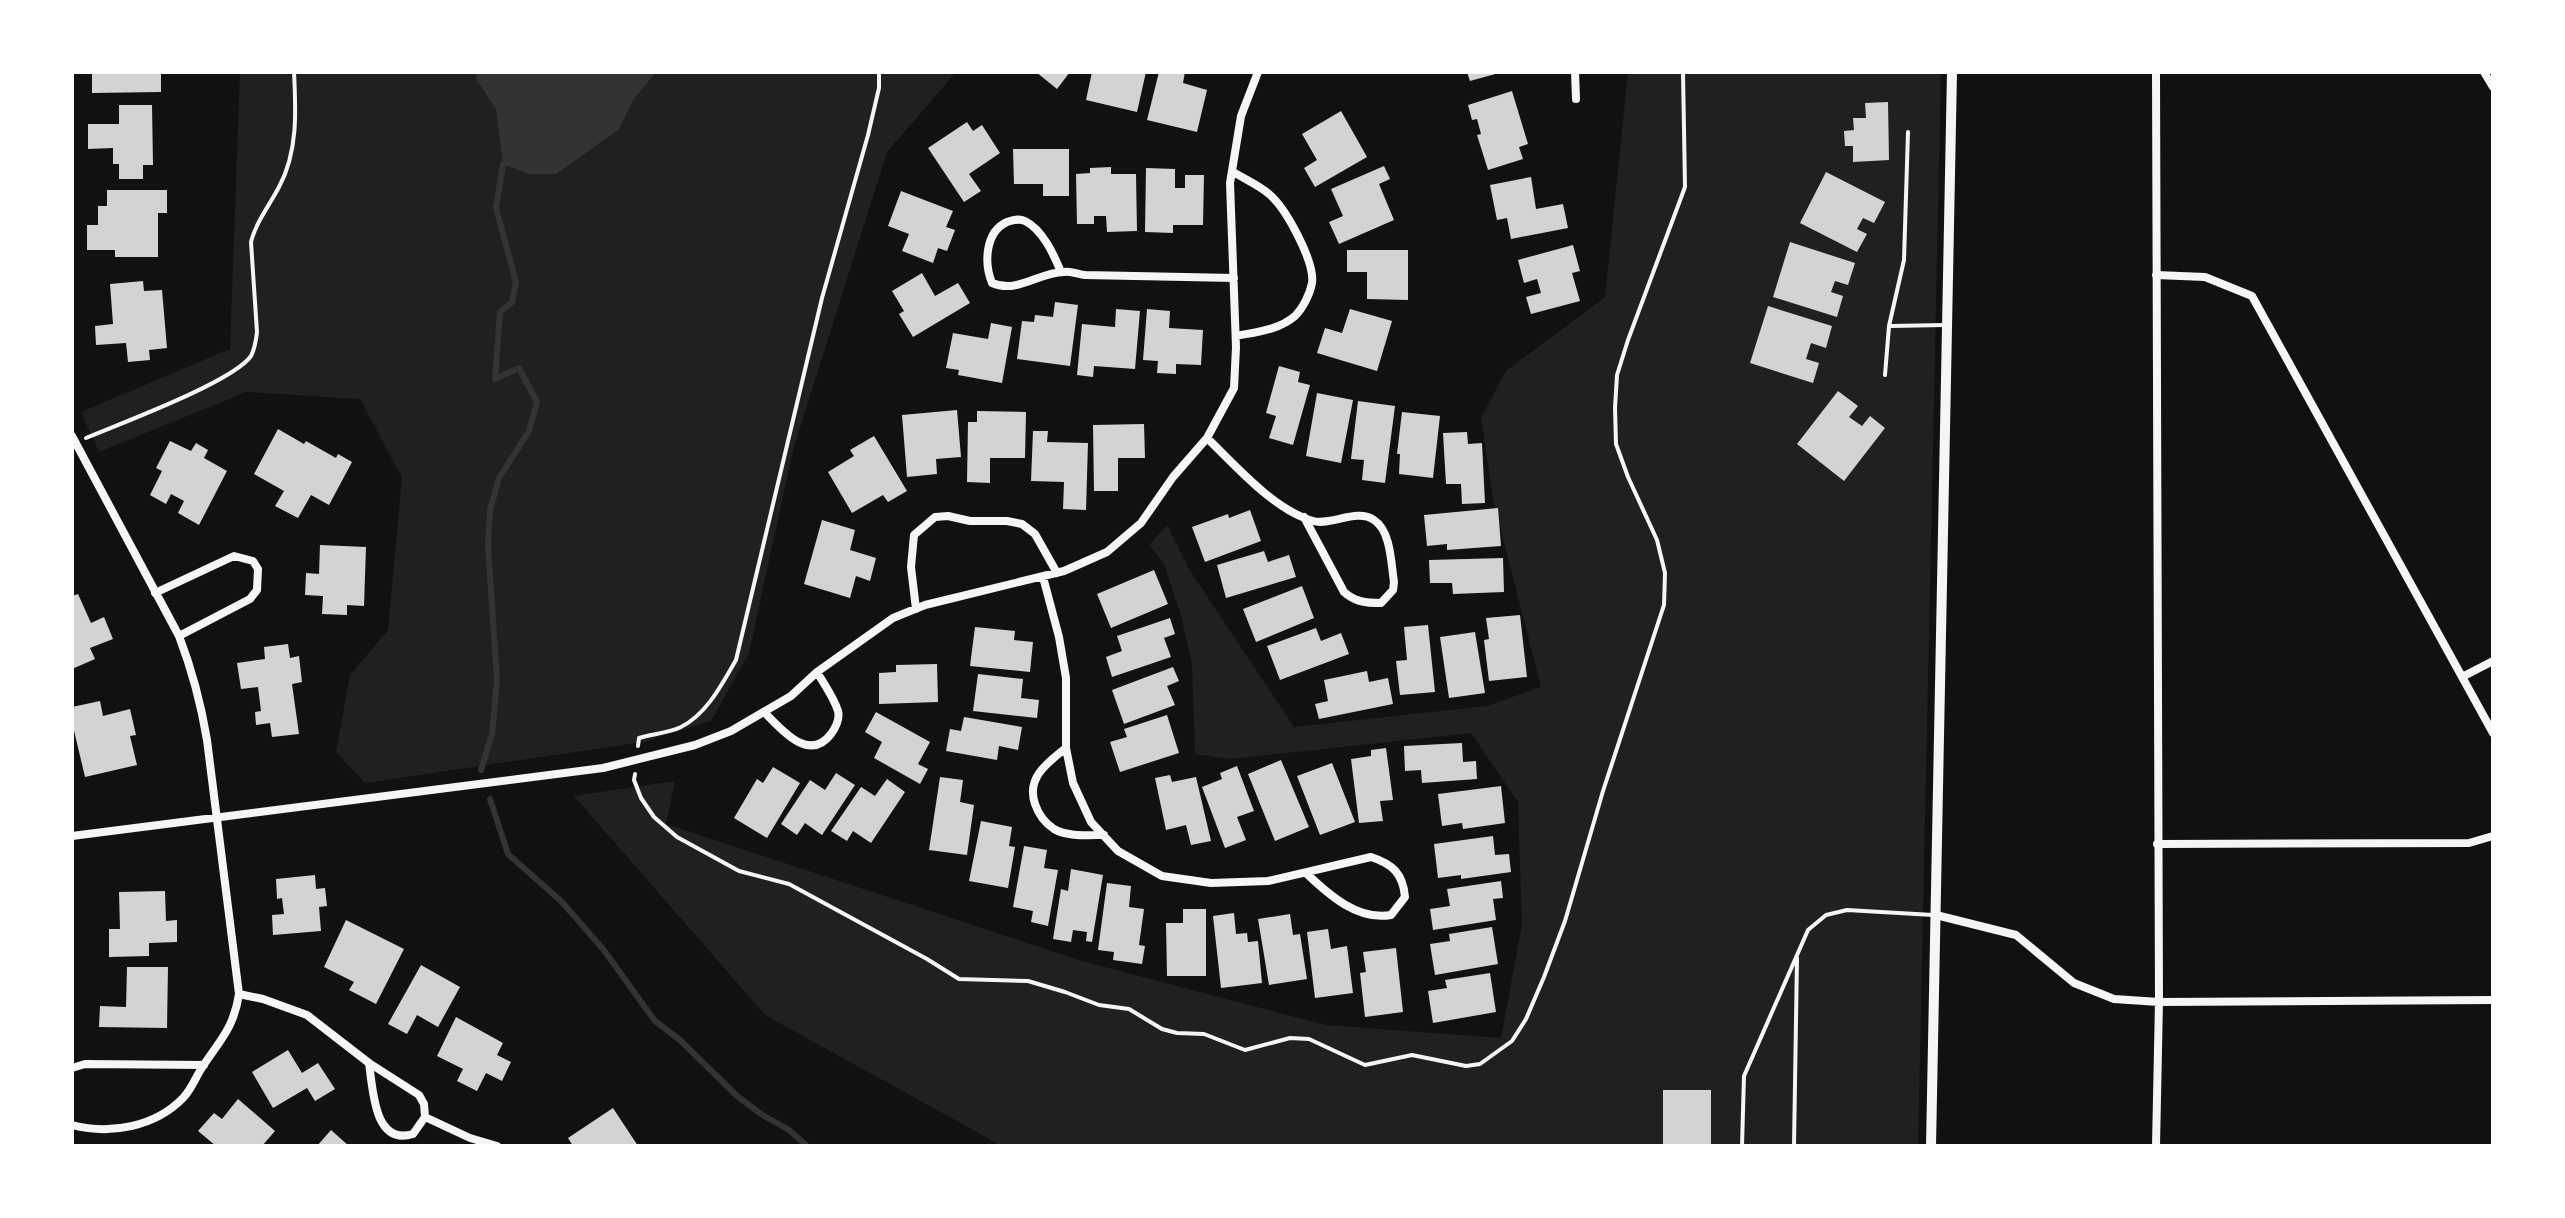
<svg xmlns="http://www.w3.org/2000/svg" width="2565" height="1218" font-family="Cabin,sans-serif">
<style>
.green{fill:#202020}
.water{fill:#333}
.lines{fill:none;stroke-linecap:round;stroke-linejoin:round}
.stream{stroke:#333;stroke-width:6}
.building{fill:#d3d3d3}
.path{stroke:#f5f5f5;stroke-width:4}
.service{stroke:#f5f5f5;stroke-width:4}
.minor{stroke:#f5f5f5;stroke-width:8}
.tertiary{stroke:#f5f5f5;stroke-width:10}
</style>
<rect width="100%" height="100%" fill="#111"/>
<path class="green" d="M240,72H956L887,152L793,450L749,653L711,721L643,742L365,783L336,752L350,675L388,630L402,478L360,399L246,392L99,452L81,412L230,349Z
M1628,72H1941L1918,1146H1002L765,1015L574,796L675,781L666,824L1082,961L1325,1025L1501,1038L1522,925L1518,802L1471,733L1230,759L1195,754L1192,663L1181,616L1164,564L1149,545L1167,525L1189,569L1294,727L1487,706L1541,687L1493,499L1481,417L1506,371L1605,297Z"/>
<path class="water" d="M477,72H656L633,100L619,129L556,174H528L503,164L496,109L476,79Z"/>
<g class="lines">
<path class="stream" d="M481,770L492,734L497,680L488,546L490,510L499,478L529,431L537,402L519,368L495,379L500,312L512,302L516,282L496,208L503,164
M490,799L508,854L562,902L603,949L655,1021L680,1040L737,1096L761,1114L789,1130L807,1146"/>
</g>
<path class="building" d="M92,72H161V92L92,93Z
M1036,72H1070L1057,89Z
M1092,72H1146L1137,112L1086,100Z
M1159,72H1185L1183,83L1207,90L1197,132L1147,120Z
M1467,72H1499V73L1470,81Z
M1512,91L1528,144L1519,147L1523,159L1488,170L1477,135L1481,134L1477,119L1472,120L1468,105Z
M1888,102L1889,160L1853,162V146H1845L1844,131L1854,130L1853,118H1866L1865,103Z
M119,105H152L153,165H143V179H119V164H113V148L88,149V124H119Z
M1341,111L1367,157L1315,187L1304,168L1317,160L1302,134Z
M967,122L973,131L982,125L1000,153L969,174L981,191L964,202L928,148Z
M1013,149H1069V196H1043V184H1014Z
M1384,166L1390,179L1379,184L1394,220L1339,244L1329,222L1343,216L1331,189Z
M1111,167V174H1136L1137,231L1107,232L1106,216H1094V224H1077L1076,174L1090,173V168Z
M1146,168L1175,169V188H1185V175H1204L1203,225H1173V233L1145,232Z
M1826,172L1885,202L1874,223L1863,218L1857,229L1867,234L1857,252L1800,223Z
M1531,177L1536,209L1563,204L1568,228L1511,239L1507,218L1497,220L1490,185Z
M107,190H167V213H158V257H115V250H87V225H98V206H107Z
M901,191L953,211L946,227L955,230L947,251L938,248L933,263L902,251L909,234L888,226Z
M1790,242L1855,263L1848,285L1835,281L1831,292L1843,296L1837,317L1773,297Z
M1573,245L1580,271L1572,273L1580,301L1531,314L1526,297L1541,293L1537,279L1524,283L1518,260Z
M1347,250H1408V300L1367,299V272H1347Z
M922,273L935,296L958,283L970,303L913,337L899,314L904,311L892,291Z
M143,281L144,291L162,290L167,348L149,350L150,360L128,362L126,343L96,345L95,326L113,324L110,284Z
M1055,302L1078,305L1070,366L1017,359L1022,321L1034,322L1035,315L1053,317Z
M1768,306L1832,326L1826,348L1811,343L1806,359L1819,363L1813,383L1750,363Z
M1116,309L1140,311L1135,369L1094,366L1093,377L1077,375L1082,324L1115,327Z
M1147,309L1170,311L1169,328L1203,330L1201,365L1176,364V374L1157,373L1158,361L1143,360Z
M1350,309L1392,321L1377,371L1317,353L1325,328L1342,333Z
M991,323L1012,327L1002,383L958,375L959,370L946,368L953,333L988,339Z
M1279,366L1300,372L1298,382L1310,385L1293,445L1269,438L1276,416L1266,413Z
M1838,391L1858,406L1849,417L1862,426L1870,416L1885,428L1844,481L1797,444Z
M1317,393L1353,400L1341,463L1306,456Z
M1358,401L1395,406L1385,483L1362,480L1364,460L1351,459Z
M957,410L961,457L936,459L937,474L907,477L902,415Z
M977,411L1026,412L1025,458H990V483L967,482L968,422H977Z
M1402,412L1440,416L1433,478L1399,474L1400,454H1397Z
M1144,424L1145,458H1118V491H1094L1093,425Z
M278,429L304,444L306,441L336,458L338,454L352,462L329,505L311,495L298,518L275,506L284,491L254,474Z
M1033,431H1048L1047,442L1088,443L1086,510L1063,509L1064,482L1031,481Z
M1467,432L1468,444L1482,443L1485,503L1462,504L1461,484H1446L1443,433Z
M874,436L907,491L888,502L883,495L852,513L828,472L854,456L850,450Z
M170,441L191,451L196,443L208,450L204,458L227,471L199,525L178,513L184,501L171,494L166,504L150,495L162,471L156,468Z
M1498,508L1501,546L1447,550V544L1427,546L1424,515Z
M1250,510L1261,541L1205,562L1192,527L1228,514L1229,518Z
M822,520L855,530L850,550L876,558L870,581L856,576L850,598L804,584Z
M320,545L366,547L364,606L347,605V615L322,614L323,596L305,595L306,573L319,574Z
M1264,551L1268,562L1289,555L1296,577L1226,598L1217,565Z
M1503,558L1504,592L1453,594L1452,583H1430L1429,560Z
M1154,570L1168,604L1111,628L1097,594Z
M1302,586L1314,618L1256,642L1243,609Z
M78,594L91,623L104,617L113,639L90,648L95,659L72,669V596Z
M1520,615L1527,677L1489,681L1484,640L1489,639L1486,618Z
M1170,618L1175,634L1164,638L1171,657L1112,677L1106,657L1122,651L1117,636Z
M1428,625L1435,692L1400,695L1396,661L1407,660L1404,627Z
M975,627L1015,631L1014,640L1033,642L1030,672L970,666Z
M1316,628L1321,641L1341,633L1349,654L1280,680L1267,646Z
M1475,632L1485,693L1449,698L1440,637Z
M288,644L290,658L299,656L302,682L292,684L299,734L272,737L270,723L256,725L255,712L261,711L258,687L241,689L237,663L265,659L264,647Z
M937,664L938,702L879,704V673L896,672V665Z
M1173,667L1179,681L1167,686L1175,705L1124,724L1112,690Z
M1367,671L1369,682L1388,678L1393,704L1319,719L1315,704L1328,701L1324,680Z
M978,674L1023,679L1021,698L1039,700L1037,718L973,711Z
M100,701L103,716L130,709L136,735L130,736L137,765L85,777L72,722V707Z
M876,712L930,742L918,764L928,769L920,784L874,758L882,742L865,732Z
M1167,715L1179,753L1120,772L1110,742L1127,737L1124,729Z
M964,717L1022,727L1018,750L999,746L997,760L946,751L950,729L961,731Z
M1462,743L1463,762L1476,761L1477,779L1422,783L1421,770L1405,771L1404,746Z
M1386,748L1393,800L1380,801L1383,821L1359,823L1351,759L1371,756V750Z
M1281,760L1309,827L1275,841L1248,774Z
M1332,763L1355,822L1320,835L1297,776Z
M1237,766L1254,811L1237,817L1246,840L1225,848L1202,787L1222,779L1220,773Z
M773,767L800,783L767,838L734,818L757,779L763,783Z
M836,773L855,785L822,835L805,823L797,835L781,824L810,780L825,790Z
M1170,775L1172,782L1196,777L1211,841L1191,845L1186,825L1166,830L1155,778Z
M940,777L963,780L960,802L974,805L967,855L929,850Z
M887,779L905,792L871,843L853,831L847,841L831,831L861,787L875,796Z
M1501,786L1505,823L1463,829L1462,823L1442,826L1438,794Z
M981,821L1012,827L1009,846L1015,847L1008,888L969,881Z
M1493,836L1495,855L1509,854L1511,872L1461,879V875L1438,878L1434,844Z
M1024,846L1047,850L1044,868L1058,870L1048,926L1031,922L1033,911L1013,907Z
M1071,869L1103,875L1092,942L1086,941L1087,932L1073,930L1071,942L1053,939L1061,889L1068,891Z
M315,875L316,889L325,888L327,906L319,907L321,931L273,935L272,915L284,914L282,898L277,899L276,879Z
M1501,881L1503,898L1493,899L1496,920L1433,930L1430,909L1450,906L1447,889Z
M1107,883L1131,886L1129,907L1144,909L1139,945L1145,946L1142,964L1113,960L1114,952L1098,950Z
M165,891L166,921L177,920V942L149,943V956L109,957V929H120L119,892Z
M1183,909H1206V976H1167L1166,923H1183Z
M1234,913L1236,934L1247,933L1248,942L1258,941L1262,983L1221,988L1213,916Z
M1290,914L1293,935L1300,934L1307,979L1269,985L1258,919Z
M346,920L404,949L376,1004L349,990L354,982L324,967Z
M1492,927L1498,964L1435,975L1430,944L1450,941L1449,934Z
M1328,929L1331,949L1347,946L1353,993L1315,998L1307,932Z
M1396,948L1403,1012L1365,1017L1360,973L1366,972L1363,952Z
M421,965L460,987L438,1027L417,1015L407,1034L388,1024Z
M127,967H168L167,1028L99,1027L100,1006L126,1007Z
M1490,973L1496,1012L1433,1023L1428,991L1447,988L1445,980Z
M456,1017L503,1043L497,1055L511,1062L502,1081L486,1073L477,1091L457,1081L463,1069L437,1056Z
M288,1050L302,1073L318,1063L335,1089L315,1101L307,1088L273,1108L252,1072Z
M1663,1090H1711V1145L1663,1144Z
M238,1099L275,1131L262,1146H216L198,1131L214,1113L222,1119Z
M613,1108L638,1146H573L568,1138Z
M331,1130L349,1146H317Z"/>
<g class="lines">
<path class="path" d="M86,438C119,424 233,382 251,356C255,348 256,341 257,332L251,242C256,222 269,206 279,187C298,152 296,111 294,72
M638,746L639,738C652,734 669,733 681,727C707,714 722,684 736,660L822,298L868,135L879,88V72
M635,774L634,780L641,798L654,817L677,837L739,871L789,884L927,959L959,979L1028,981L1065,992L1099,1005L1129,1009L1162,1029L1177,1033L1204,1034L1245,1050L1290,1038L1309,1039L1365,1065L1412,1055L1466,1066L1480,1064L1512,1041L1526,1019L1544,977L1565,921L1603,791L1664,605L1665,573L1657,540L1628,477L1616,444L1615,408L1617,375L1628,340L1685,187L1683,72"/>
<path class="service" d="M1890,326L1945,325
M1885,375L1889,326L1904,260L1908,132
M1742,1146L1744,1076L1808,930L1826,915L1847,910L1933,915
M1794,1146L1797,958"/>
<path class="minor" d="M1575,72L1576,99
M2156,72L2159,1002L2156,1146
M2484,72L2493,87
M1232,171C1244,179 1259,185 1269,194C1286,208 1315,262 1312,283C1310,294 1303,308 1295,316C1279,330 1256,332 1236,336
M1061,272C1054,255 1043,230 1025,221C1019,218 1013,220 1007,222C985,232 984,263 992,283C1018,294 1039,272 1064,272C1071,271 1078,274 1085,275L1234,278
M2156,275L2205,277L2252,296L2493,733
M72,436L179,636C192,670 201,704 207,740L239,994C234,1027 221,1039 203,1066C196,1076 192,1089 183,1098C155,1127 110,1135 72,1125
M1207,438C1236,466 1274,510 1313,521C1331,526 1357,508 1374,520C1391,531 1391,563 1394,582L1393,590L1381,603C1366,603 1355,602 1344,592L1304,517
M1043,577L1059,637L1066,678V748L1073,783L1091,822L1118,851L1162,876L1211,883L1268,881L1371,857C1393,864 1403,874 1405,897L1391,915C1358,921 1329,895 1306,873
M155,593L234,556L253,561L258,569L257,590L250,599L179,636
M916,609L911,567L914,535L935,517L948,516L970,521H1007L1022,524L1035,534L1057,573
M2462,677L2493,661
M765,713C782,730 809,763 831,734C836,727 840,719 838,711C834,698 824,684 817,672
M1066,748C1047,763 1026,778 1035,804C1038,813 1045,823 1054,829C1067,837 1089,835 1104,835
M72,836L603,768L695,745L731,731L791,696L817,672L893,618L925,605L1064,571L1107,552L1141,523L1173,477L1207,438L1234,388L1236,347L1230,183L1241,116L1258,72
M2157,844L2469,843L2493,836
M1936,915L2016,935L2074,983L2114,999L2159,1002L2493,1000
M239,994L263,999L307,1015L369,1063L419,1095L424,1104L425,1117L413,1134C374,1146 373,1090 369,1063
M72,1068L85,1064L204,1065
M425,1117L470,1138L497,1146"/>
<path class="tertiary" d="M1931,1146L1952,72"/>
</g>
<rect width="2565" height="1218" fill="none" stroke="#ffffff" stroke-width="148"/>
</svg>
